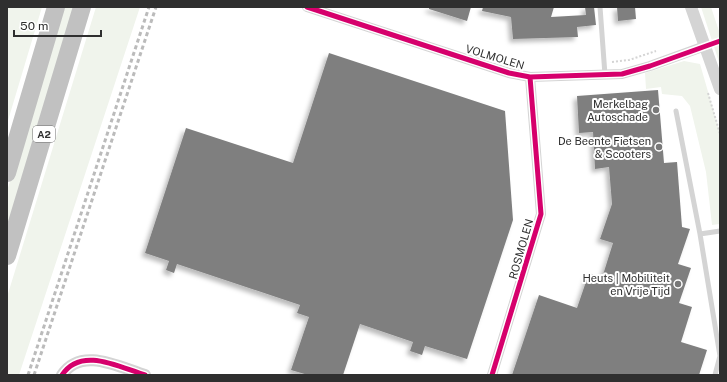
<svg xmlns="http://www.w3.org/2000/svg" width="727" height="382" font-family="'Public Sans',sans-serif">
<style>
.green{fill:#f0f4ec}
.building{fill:#7f7f7f;filter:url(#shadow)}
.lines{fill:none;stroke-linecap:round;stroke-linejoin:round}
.path{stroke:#d4d4d4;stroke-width:2;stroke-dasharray:2 2;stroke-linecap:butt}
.service{stroke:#d4d4d4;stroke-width:5}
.minor{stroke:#d4d4d4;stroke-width:10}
.tertiary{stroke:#d4d4d4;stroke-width:12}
.motorway{stroke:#c1c1c1;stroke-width:18}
.rail{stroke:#bbb;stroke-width:3;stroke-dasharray:4 3;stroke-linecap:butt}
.cycleway-casing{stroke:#fff;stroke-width:8}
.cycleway{stroke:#d6006c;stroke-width:5}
.poi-dot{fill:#787878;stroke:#fff;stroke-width:1.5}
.labels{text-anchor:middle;stroke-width:4;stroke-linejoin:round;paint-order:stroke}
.shield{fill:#fff;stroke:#6d6d6d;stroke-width:1}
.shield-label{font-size:10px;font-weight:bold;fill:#2f2f2f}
.street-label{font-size:11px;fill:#2f2f2f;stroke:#fff}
.poi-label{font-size:11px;fill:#2f2f2f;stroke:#fff;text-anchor:end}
</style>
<defs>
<filter id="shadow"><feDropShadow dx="-3.5" dy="3.5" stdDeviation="2" flood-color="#0004"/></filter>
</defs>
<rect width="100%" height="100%" fill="#fff"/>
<path class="green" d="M7,7H42L7,124Z
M61,7H74L7,230V191L44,72Z
M96,7H140L19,375H7V297Z
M701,7H711L720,34V65Z
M684,61L700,64L720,133V224L712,225L706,172L690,106L682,96L662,94L661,87L646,89L645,73Z"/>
<path class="building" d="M429,7H471L467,21L429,9Z
M483,7H554L551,17L586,15L585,7H594L596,25L577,27L578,37L513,39L511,17L482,11Z
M617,7H635L636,19L618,21Z
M329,53L505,111L513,220L467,359L425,346L422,355L410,351L413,342L360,324L343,375H308L291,370L309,317L297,313L300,305L177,264L174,273L166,270L169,261L145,253L186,128L293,163Z
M658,90L664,163L677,162L682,227L690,229L678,264L691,268L679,303L692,307L681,342L707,350L699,375H512L539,295L577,308L589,273L602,278L613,243L600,239L612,204L609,167L595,169L593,132L579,133L577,96Z"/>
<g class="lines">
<path class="path" d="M612,62L629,60L656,51
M708,93L720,134"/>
<path class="service" d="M600,7L605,75
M676,111L700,234L720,356L715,375
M700,234L720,231"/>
<path class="minor" d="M307,7L509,73L530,77L622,74L650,66L705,46
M492,375L541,214L530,77"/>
<path class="tertiary" d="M691,7L720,89
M62,375C81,346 119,367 145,375"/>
<path class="motorway" d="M7,173L56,7
M7,256L82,7"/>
<path class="rail" d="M28,375L149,7
M34,375L156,7"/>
<defs>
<path id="cycleway" d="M307,7L509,73L530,77L622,74L650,66L720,41
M62,375C81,346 119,367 145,375
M492,375L541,214L530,77"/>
</defs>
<use href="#cycleway" class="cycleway-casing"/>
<use href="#cycleway" class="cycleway"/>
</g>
<g class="poi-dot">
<circle cx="656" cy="110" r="4"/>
<circle cx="659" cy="147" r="4"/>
<circle cx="678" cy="284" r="4"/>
</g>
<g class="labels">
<rect class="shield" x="33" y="126" width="22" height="16" rx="3"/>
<g class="shield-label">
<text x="44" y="138">A2</text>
</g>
<g class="street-label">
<text transform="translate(495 57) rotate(17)" y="4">VOLMOLEN</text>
<text transform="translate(521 249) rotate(-74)" y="4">ROSMOLEN</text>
</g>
<g class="poi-label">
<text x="648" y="108">Merkelbag<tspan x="648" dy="13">Autoschade</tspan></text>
<text x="651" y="145">De Beente Fietsen<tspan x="651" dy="13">&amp; Scooters</tspan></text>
<text x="670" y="282">Heuts | Mobiliteit<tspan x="670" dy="13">en Vrije Tijd</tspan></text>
</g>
</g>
<rect width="727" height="382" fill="none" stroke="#2f2f2f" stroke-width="16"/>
<path d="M14 30v6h87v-6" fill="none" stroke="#2f2f2f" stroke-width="2"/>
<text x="20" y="30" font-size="12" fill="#2f2f2f" stroke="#ffffff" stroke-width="3" paint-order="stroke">50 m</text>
</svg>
